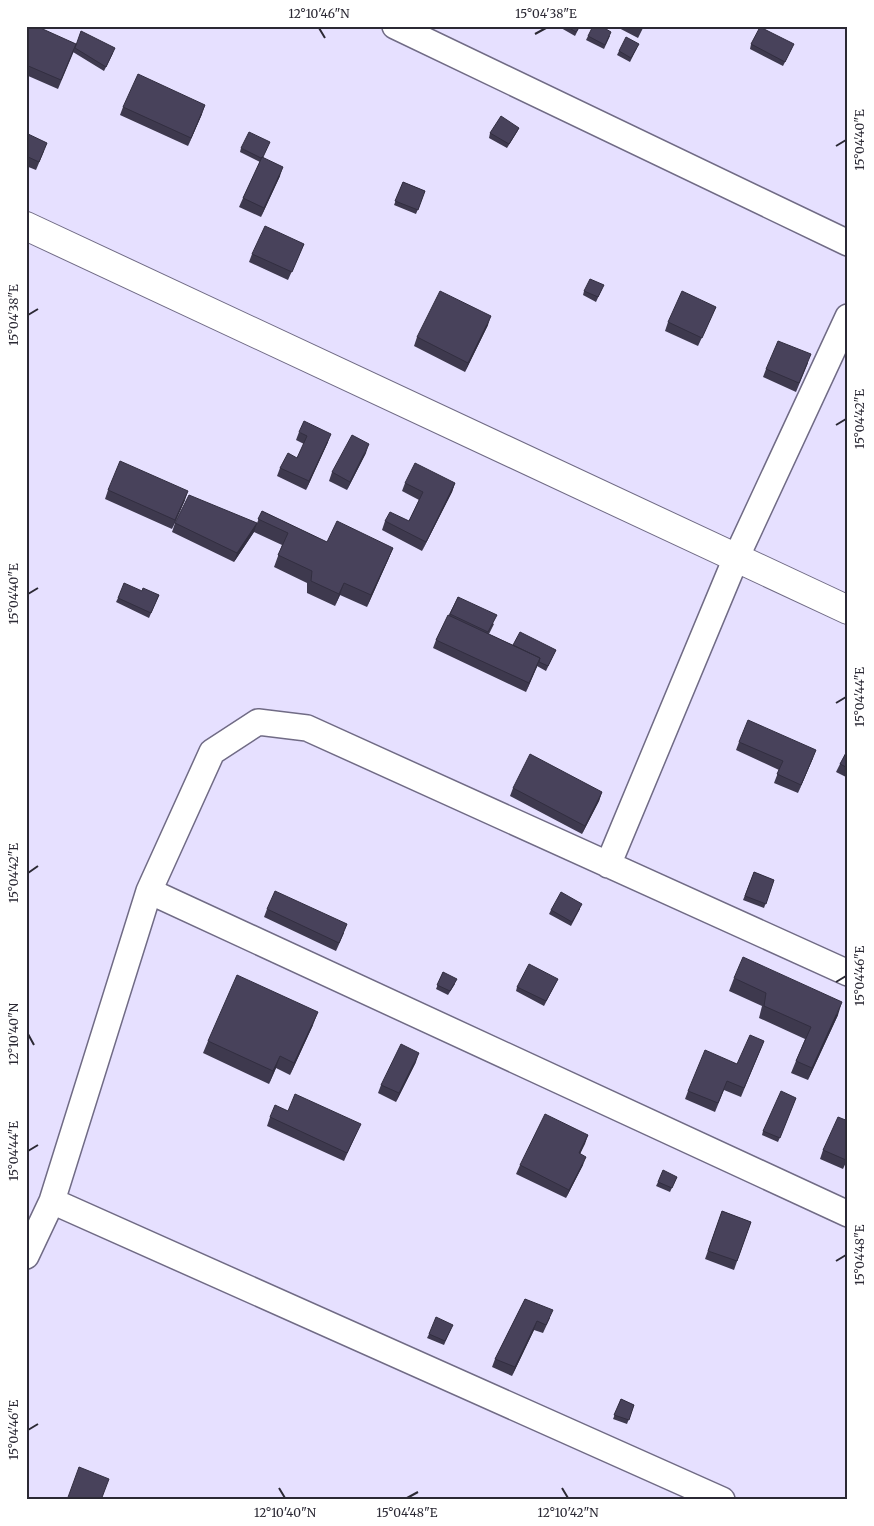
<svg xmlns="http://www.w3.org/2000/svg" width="874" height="1526" font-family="Merriweather,serif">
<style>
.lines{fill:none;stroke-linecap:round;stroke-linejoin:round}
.street-casing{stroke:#706b85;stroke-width:28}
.secondary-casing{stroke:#706b85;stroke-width:30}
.street{stroke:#fff;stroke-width:25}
.secondary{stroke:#fff;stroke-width:28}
.wall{fill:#3e394e}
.shaded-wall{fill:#322e40}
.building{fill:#48425b;stroke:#322e40}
.ticks{fill:none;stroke:#2b2934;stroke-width:2}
.neatline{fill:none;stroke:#2b2934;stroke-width:2}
.ticks-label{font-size:12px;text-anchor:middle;fill:#2b2934}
</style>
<rect width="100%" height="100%" fill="#e6e0ff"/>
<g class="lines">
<defs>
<path id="street" d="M395,26L848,243
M608,865L736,558L848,317
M149,891L848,1214
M52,1201L722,1500
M26,1256L52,1201L149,891L212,752L258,722L307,728L848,973"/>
<path id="secondary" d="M26,226L848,610"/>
</defs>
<use href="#street" class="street-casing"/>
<use href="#secondary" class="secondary-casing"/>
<use href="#street" class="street"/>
<use href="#secondary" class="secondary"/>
</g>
<path class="wall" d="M26,26L76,44L113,53L104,71L73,52L74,51L58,89L26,75Z
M562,26H580L575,36L561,28Z
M615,26H644L638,38Z
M588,36H610L604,49L586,40Z
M751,44L792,48L783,66L750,49Z
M637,48L630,62L617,55L619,51Z
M123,107L202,114L188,146L120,115Z
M519,128L517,132L507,148L489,138L490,133Z
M26,133L44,151L36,170L26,166Z
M241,148L263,157L280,176L261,217L239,207L243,198L260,162L240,152Z
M403,182L425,191L416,214L394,205Z
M304,244L288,280L249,262L252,254Z
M602,289L596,302L583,295L584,291Z
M716,307L698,346L665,331L668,322Z
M488,325L465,372L414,346L417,337Z
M808,363L796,392L763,377L766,369Z
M299,432L328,442L306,490L277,476L280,468L297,458L304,444L296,440Z
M366,453L347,490L329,481L332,472Z
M405,483H455L452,492L422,551L382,530L385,521H409L419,500L402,491Z
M108,490L185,500L172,529L105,499Z
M262,511L327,542L393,548L388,560L367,607L340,595L335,606L307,593V583L274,567L282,545L254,532L234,562L172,532L175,523H257Z
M142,591L159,595L149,618L116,602L118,598Z
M458,597L494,624L489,634L513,645L556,650L546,671L537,666L526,692L433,648L436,640Z
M739,742L813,758L798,793L774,783L779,770L736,750Z
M848,749V778L836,772L840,764Z
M513,788L602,792L599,801L582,834L510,796Z
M754,872L774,880L764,908L743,900Z
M267,909L344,933L336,951L264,917Z
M580,909L571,926L549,914L551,910Z
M443,972L455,984L448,995L436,989Z
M734,978L838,1015L808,1080L791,1073L805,1039L759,1018L762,1006L729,991Z
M558,979L544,1006L516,991L517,987Z
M313,1025L290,1075L276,1068L269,1084L203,1053L208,1041Z
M764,1041L741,1097L724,1090L715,1112L685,1099L688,1091L737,1064Z
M416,1062L396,1102L378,1093L381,1085Z
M796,1098L778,1142L762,1135L763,1131Z
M288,1111L357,1132L344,1161L267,1126L270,1117Z
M848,1121V1158L843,1169L820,1159L823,1150Z
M588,1135L580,1154L583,1165L566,1198L516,1174L520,1165Z
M677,1177L670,1192L656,1186L658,1182Z
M722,1211L751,1222L734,1270L705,1259Z
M525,1299L550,1318L543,1333L534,1330L512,1376L492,1367L495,1359Z
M451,1329L444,1345L427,1338L429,1334Z
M621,1399L634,1405L627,1424L613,1419Z"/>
<path class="shaded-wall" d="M205,105L202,114L188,146L191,138Z
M283,167L280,176L261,217L264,208Z
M491,316L488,325L465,372L468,363Z
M331,434L328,442L306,490L309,481Z
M369,444L366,453L347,490L350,482Z
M455,483L452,492L422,551L426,542Z
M188,491L185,500L172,529L175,520Z
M257,523L254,532L234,562L237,553Z
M393,548L388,560L367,607L371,595Z
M344,583L340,595L335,606L339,594Z
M540,658L537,667L526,692L529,683Z
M816,750L813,758L798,793L801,785Z
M602,792L599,801L582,834L585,826Z
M842,1002L838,1015L808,1080L812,1068Z
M318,1012L313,1025L290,1075L294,1063Z
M419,1053L416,1062L396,1102L399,1093Z
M280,1056L276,1068L269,1084L273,1071Z
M588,1135L585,1144L576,1162L579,1153Z
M586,1157L583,1165L566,1198L569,1190Z
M537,1321L534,1330L512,1376L515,1367Z"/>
<path class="building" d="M26,26H36L76,44L61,80L26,65Z
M566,26H580L576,32Z
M593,26H601L611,32L605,45L588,36Z
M635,26H643L641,29Z
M760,27L794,44L785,62L751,44Z
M81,31L115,48L106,67L75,48Z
M626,37L639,44L631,58L619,51Z
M138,74L205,105L191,138L123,107Z
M501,116L519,128L509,144L490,133Z
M249,132L270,142L263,157H262L261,158L241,148Z
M26,133L47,143L39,162L26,156Z
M262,157L283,167L264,208L243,198Z
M403,182L425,191L418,210L395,201Z
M265,226L304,244L292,272L252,254Z
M590,279L604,285L598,297L584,291Z
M440,291L491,316L468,363L417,337Z
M682,291L716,307L702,338L668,322Z
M778,341L811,354L799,383L766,369Z
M304,421L331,434L309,481L280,468L288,453L297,458L307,436L299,432Z
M352,435L369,444L350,482L332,472Z
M120,461L188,491L175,520L108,490Z
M415,463L455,483L426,542L385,521L390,512L409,521L423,492L405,483Z
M189,495L257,523L237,553L175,523Z
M262,511L327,542L337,521L393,548L371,595L344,583L339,594L311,581L312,571L278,555L288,533L258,519Z
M124,583L142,591L143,588L159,595L151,613L118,598Z
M458,597L497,615L488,632L450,614Z
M448,615L540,658L529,683L436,640Z
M520,632L556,650L548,666L539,662L540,658L513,645Z
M748,720L816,750L801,785L777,774L783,761L739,742Z
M848,749V768L840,764Z
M530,754L602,792L585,826L513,788Z
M754,872L774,880L766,904L745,896Z
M275,891L347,924L339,943L267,909Z
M561,892L582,904L572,922L551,910Z
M743,957L842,1002L812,1068L796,1061L811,1027L764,1006L766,993L734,978Z
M529,964L558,979L546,1001L517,987Z
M443,972L457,979L450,991L437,985Z
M237,975L318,1012L294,1063L280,1056L273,1071L208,1041Z
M750,1035L764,1041L744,1088L727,1081L718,1103L688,1091L705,1050L737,1064Z
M401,1044L419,1053L399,1093L381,1085Z
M781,1091L796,1098L780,1138L763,1131Z
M295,1094L361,1124L347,1153L270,1117L275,1105L288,1111Z
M545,1114L588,1135L579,1153L586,1157L569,1190L520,1165Z
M838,1117L848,1121V1157L846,1160L823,1150Z
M663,1170L677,1177L672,1188L658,1182Z
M722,1211L751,1222L737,1261L708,1251Z
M525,1299L553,1310L546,1325L537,1321L515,1367L495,1359Z
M436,1317L453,1325L445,1341L429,1334Z
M621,1399L634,1405L629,1420L614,1415Z
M79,1467L109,1479L101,1500H67Z"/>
<path class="ticks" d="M319,28L325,38M535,34L546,28M836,146L846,140M28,315L38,309M836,425L846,419M28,594L38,588M836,703L846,697M28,873L38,866M836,982L846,976M28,1034L34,1045M28,1151L38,1145M836,1261L846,1255M28,1430L38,1424M279,1488L285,1498M562,1488L568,1498M407,1498L418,1492"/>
<rect width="874" height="1526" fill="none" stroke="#ffffff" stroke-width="55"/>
<rect x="28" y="28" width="818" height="1470" class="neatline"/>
<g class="ticks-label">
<text x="319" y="18">12°10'46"N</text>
<text x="546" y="18">15°04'38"E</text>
<text transform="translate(860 140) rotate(-90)" y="4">15°04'40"E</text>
<text transform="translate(14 315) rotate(-90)" y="4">15°04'38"E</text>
<text transform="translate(860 419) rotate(-90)" y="4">15°04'42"E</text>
<text transform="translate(14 594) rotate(-90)" y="4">15°04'40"E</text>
<text transform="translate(860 697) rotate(-90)" y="4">15°04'44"E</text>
<text transform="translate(14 873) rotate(-90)" y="4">15°04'42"E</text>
<text transform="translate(860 976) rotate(-90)" y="4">15°04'46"E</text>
<text transform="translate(14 1034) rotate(-90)" y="4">12°10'40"N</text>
<text transform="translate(14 1151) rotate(-90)" y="4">15°04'44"E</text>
<text transform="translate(860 1255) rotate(-90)" y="4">15°04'48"E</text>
<text transform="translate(14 1430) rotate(-90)" y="4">15°04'46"E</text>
<text x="285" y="1517">12°10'40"N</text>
<text x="407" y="1517">15°04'48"E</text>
<text x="568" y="1517">12°10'42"N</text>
</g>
</svg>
